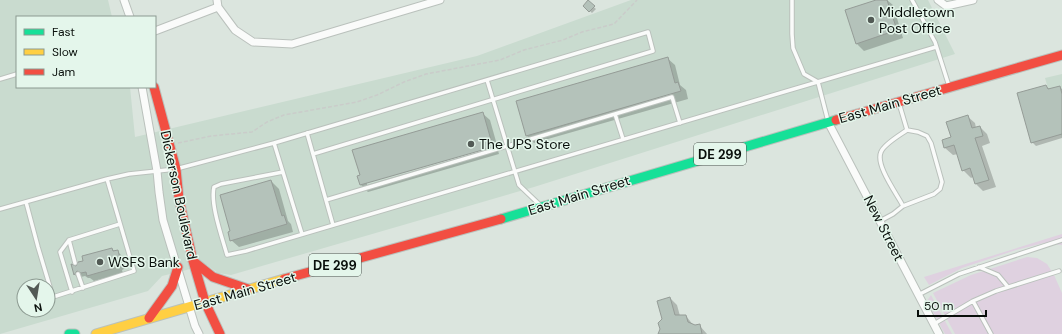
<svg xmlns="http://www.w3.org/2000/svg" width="1062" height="334" font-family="'DM Sans',sans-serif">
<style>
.built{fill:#c9dbcf;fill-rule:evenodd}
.green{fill:#dfd1e0}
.shadow{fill:#0003}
.building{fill:#b4c2ba;stroke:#959c97}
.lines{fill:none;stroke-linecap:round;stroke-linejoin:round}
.lane-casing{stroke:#bac1bc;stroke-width:5.5}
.street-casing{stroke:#bac1bc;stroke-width:9}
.fast-casing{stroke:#bac1bc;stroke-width:11}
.slow-casing{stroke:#bac1bc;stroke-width:11}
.jam-casing{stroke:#bac1bc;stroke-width:11}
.path{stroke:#caccca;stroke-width:1.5;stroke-dasharray:4 2;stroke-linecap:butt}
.lane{stroke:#fafbfa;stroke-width:3.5}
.street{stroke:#fafbfa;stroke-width:7}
.fast{stroke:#16e098;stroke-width:9}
.slow{stroke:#ffcf43;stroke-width:9}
.jam{stroke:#f24e42;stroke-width:9}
.poi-dot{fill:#525a55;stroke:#e4f6eb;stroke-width:1.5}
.labels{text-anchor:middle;stroke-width:3;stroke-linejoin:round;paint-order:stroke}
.shield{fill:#e4f6eb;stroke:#4b544e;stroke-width:1}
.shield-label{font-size:13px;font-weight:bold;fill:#090f0b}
.poi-label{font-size:14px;fill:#090f0b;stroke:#e4f6eb;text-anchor:start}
.street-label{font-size:14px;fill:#090f0b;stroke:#e4f6eb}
</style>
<rect width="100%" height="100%" fill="#dbe5de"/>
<path class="built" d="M0,0H108L112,17H17V87H130L135,137L477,56L631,0H928L955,54L534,187L231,275L218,273L207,265L162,276L148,291L0,334ZM24,286H48V310H24Z
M1062,74V138L1045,78Z"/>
<path class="green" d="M1062,234V245L1044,243L1016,250L962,268L929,285L924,277Z
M1027,257L1037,258L1047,264L1054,275L1062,293V334H955L933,293L971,275Z
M931,295L952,334H945L927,301Z"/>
<path class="shadow" d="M879,0H887L893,5L903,38L864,51L857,44Z
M588,2L596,9L592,13L585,6Z
M667,58L675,65L680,85L686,90L688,99L534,143L527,136Z
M1046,86L1050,90L1059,87L1062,89V138L1036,146L1032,142Z
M482,113L490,120L497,145L367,182V185L497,147L499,154L368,192L361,185L358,177Z
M967,116L975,123L976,128L980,127L987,134L990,143L982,146L996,187L983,191L976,184L973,177L971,178L963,170L958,154L953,155L945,148L943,141L953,138Z
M271,181L279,189L288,221L291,224L293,232L239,247L231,240V232Z
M112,249L115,252L117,251L123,257L126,268L122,270L123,273L94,281L90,278H88L85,276L81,277L80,280L75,275L73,266L77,267Z
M670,298L677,305L680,316H686L694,326L699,325L707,334H659Z"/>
<path class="building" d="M588,0L595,6L589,12L583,6Z
M876,0H887L897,30L856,44L845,10Z
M668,57L675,83L678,82L681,91L526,136L516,101Z
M1046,85L1048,89L1060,86L1062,94V134L1031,143L1017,93Z
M483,112L493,147L360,185L357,176L360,175L352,150Z
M968,115L972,128L980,126L983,136L975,138L989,180L975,184L970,168L962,171L954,145L944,148L942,140L951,137L946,122Z
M271,180L282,216L284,215L287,224L230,241L228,232L230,231L220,195Z
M112,248L113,251L118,250L121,263L117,264L118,267L87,276L86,272L81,273L77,271L74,275L71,264L76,266L78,262L83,261L82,256Z
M670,297L675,315H686L688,322L695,325L700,324L702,334H658L660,329L658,323L662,319L657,301Z"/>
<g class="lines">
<defs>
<path id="lane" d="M792,0V34L793,48L804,74L818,82L828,121
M912,0L935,42L949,86
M0,79L17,74
M487,80L519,185L541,206
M899,103L907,130
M615,114L623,139
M307,133L333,225
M274,143L302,234
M283,172L221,184L214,187C210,204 222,237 227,255L246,251L936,47
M326,200L672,97L680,123
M26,202L38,247L53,297L134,271L107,179
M0,209L107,179L129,174L176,169L274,143L648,32L653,51L313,154
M880,221L893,214L903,206L934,194L940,189L942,182L931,143L927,136L918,132L907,130C900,135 884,144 881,152C875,165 897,194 903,206
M69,240L75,263
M979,267L998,275L1008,287
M78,274L83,288
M72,292L60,252L69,240L120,224
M918,295L959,274L1062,240
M973,301L991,334
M934,324L973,301L996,291L1059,271"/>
<path id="street" d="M124,0L130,17
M217,0L218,7L235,30L253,42L292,44L440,0
M938,0L946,6L973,0
M155,31L218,7
M142,87L157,171L159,192L163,220L195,326L199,334
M828,122L939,334"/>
<path id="fast" d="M501,219L836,120
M69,334H75"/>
<path id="slow" d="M96,334L284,279"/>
<path id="jam" d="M154,87L176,169L179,199L193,261L205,302L220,334
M836,120L1062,55
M193,261L213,277L248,289
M284,279L501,219
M149,318L172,286L178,267"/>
</defs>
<use href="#lane" class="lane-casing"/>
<use href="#street" class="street-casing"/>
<use href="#fast" class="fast-casing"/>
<use href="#slow" class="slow-casing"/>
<use href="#jam" class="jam-casing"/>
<path class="path" d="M178,143L211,136L252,132L267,122L284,115L357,102L377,95L404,82L426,74L500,60L524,50L563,40L582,32L614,24L637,0"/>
<use href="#lane" class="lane"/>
<use href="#street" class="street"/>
<use href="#fast" class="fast"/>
<use href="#slow" class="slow"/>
<use href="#jam" class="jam"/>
</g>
<g class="poi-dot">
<circle cx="871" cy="20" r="4"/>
<circle cx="471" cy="144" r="4"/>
<circle cx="100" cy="262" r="4"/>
</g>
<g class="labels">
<g class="shield">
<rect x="694" y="143" width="52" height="22" rx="3"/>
<rect x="309" y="254" width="52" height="22" rx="3"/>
</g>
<g class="shield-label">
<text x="720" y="159">DE 299</text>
<text x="335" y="270">DE 299</text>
</g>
<g class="poi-label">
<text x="879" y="17">Middletown<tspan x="879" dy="16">Post Office</tspan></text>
<text x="479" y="149">The UPS Store</text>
<text x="108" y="267">WSFS Bank</text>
</g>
<g class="street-label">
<text transform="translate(890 104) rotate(-16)" y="5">East Main Street</text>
<text transform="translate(179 195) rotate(78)" y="5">Dickerson Boulevard</text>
<text transform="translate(579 195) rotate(-17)" y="5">East Main Street</text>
<text transform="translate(884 228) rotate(63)" y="5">New Street</text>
<text transform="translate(245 291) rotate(-16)" y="5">East Main Street</text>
</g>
</g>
<rect x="16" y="16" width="140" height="72" fill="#e4f6eb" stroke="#8c9a91"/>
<rect x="24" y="29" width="20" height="6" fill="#16e098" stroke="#8c9a91"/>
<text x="52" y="36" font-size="12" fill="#090f0b">Fast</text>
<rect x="24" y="49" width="20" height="6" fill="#ffcf43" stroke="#8c9a91"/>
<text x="52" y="56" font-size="12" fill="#090f0b">Slow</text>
<rect x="24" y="69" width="20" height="6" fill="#f24e42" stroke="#8c9a91"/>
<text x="52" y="76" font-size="12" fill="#090f0b">Jam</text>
<g transform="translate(36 298) rotate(168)"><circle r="19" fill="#e4f6eb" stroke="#8c9a91"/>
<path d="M0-3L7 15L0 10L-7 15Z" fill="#525a55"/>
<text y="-6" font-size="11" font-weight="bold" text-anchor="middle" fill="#090f0b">N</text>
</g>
<path d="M918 310v6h68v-6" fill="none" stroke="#090f0b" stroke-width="2"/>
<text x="924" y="310" font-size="12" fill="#090f0b" stroke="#e4f6eb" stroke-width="3" paint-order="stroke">50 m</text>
</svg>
